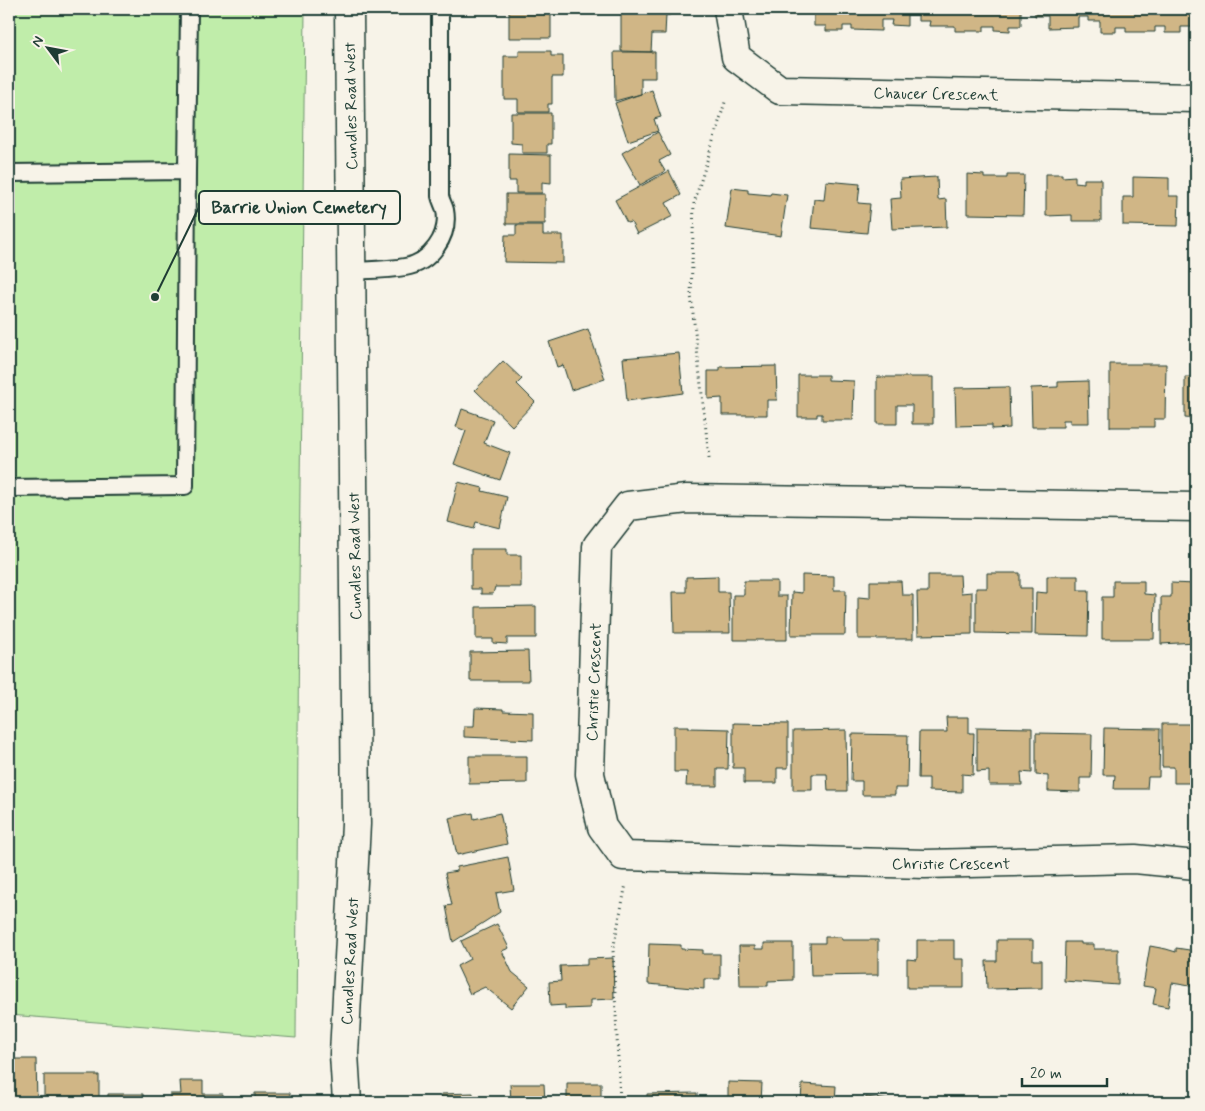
<svg xmlns="http://www.w3.org/2000/svg" width="1205" height="1111" font-family="Mynerve,sans-serif">
<style>
.green{fill:#c0edaa;stroke:#70956f}
.building{fill:#d0b686;stroke:#1f3d34}
.lines{fill:none;stroke-linecap:round;stroke-linejoin:round}
.lane-casing{stroke:#1f3d34;stroke-width:20}
.street-casing{stroke:#1f3d34;stroke-width:31}
.secondary-casing{stroke:#1f3d34;stroke-width:31}
.path{stroke:#1f3d34;stroke-width:3;stroke-dasharray:1 4;stroke-linecap:butt}
.lane{stroke:#f7f3e8;stroke-width:16}
.street{stroke:#f7f3e8;stroke-width:28}
.secondary{stroke:#f7f3e8;stroke-width:28}
.labels{text-anchor:middle;stroke-width:5;stroke-linejoin:round;paint-order:stroke}
.street-label{font-size:16px;fill:#1f3d34;stroke:#f7f3e8}
.leader{fill:none;stroke:#1f3d34;stroke-width:2}
.callout-dot{fill:#1f3d34;stroke:#f7f3e8;stroke-width:2}
.callout{fill:#f7f3e8;stroke:#1f3d34;stroke-width:2}
.callout-label{font-size:18px;text-anchor:middle;font-weight:bold;fill:#1f3d34}
</style>
<rect width="100%" height="100%" fill="#f7f3e8"/>
<filter id="ink" filterUnits="userSpaceOnUse"><feTurbulence type="fractalNoise" baseFrequency=".02" numOctaves="2"/><feDisplacementMap in="SourceGraphic" scale="10" xChannelSelector="R" yChannelSelector="G"/><feConvolveMatrix kernelMatrix="1 2 1 2 8 2 1 2 1" color-interpolation-filters="sRGB"/></filter>
<g filter="url(#ink)">
<path class="green" d="M9,9H305L299,586L296,1038L9,1015Z"/>
<path class="building" d="M626,9H670V15H666L665,34H652L651,52L621,51V12H626Z
M814,9H1021V26H1010V31L995,30V26H984V31H955V26H929L930,21H918V15H907V26L891,25L892,20H881V31L852,30V26H843V31H826V26H814Z
M1035,9H1195V13H1192V27H1181V33H1165V27H1155V32H1126V27H1116V32H1100V21H1088V17H1078V27L1048,28V16H1035Z
M509,11H551V38H509Z
M519,51H551V56H563V77H552V104H548V112H518V99H504V56H519Z
M614,52H655V78H641V94L615,101Z
M652,90L661,117L654,119L658,131L628,141L615,103Z
M511,113H551V144H547V153H522V144L511,143Z
M658,132L670,155L659,161L665,171L640,185L622,153Z
M509,154L551,155V183L542,182V193H516V181H509Z
M669,171L681,195L666,203L673,216L637,234L631,222L627,223L615,200Z
M967,174L984,175V178H1007V175H1024L1023,215L967,214Z
M1046,174H1062V177L1075,176V182L1084,183V179H1101V221H1072V215L1046,216Z
M937,177L938,200L946,199L947,227L892,229L890,199L901,198L900,179Z
M1133,177L1169,178V196H1179L1178,226L1123,225V197H1133Z
M826,181L860,184L858,203L870,204L867,233L811,228L814,199L824,200Z
M732,188L748,190V193L770,195L771,193L787,195L781,236L726,228Z
M506,194H545V224H506Z
M516,225H543V235H563V263L504,262L505,235H516Z
M588,329L605,379L571,390L563,365L557,367L549,342Z
M679,353L683,393L627,401L623,358Z
M503,361L522,379L517,384L535,402L512,426L475,390Z
M1110,364H1166L1165,419H1154V427H1110Z
M776,366L777,400H767V415H722V398L708,399V371H720V367Z
M798,375H828V380L854,381L853,420H822V414H817V417H798Z
M877,377H933V424H912V405H897V424H877Z
M1185,377H1196V419L1185,418Z
M1088,381L1089,423H1070V420H1063V427H1032L1031,388L1058,387V382Z
M1009,387L1010,428L992,429V425L956,426L955,388Z
M462,409L493,420L484,443L510,453L500,480L454,464L466,431L456,427Z
M458,482L483,488L482,491L507,497L500,528L476,522L474,529L448,522Z
M471,549H507V555H521V587H495L493,594H481V589H471Z
M987,573H1020V588H1032V634L976,633V588H987Z
M802,575L834,576V590H846L845,635H791L792,592L802,593Z
M928,575H960L961,593L972,592V634L918,635L917,592H928Z
M718,576V592H729L730,633H674L673,592H686V577Z
M1047,576H1078V590H1089L1088,636L1035,635L1036,592L1047,593Z
M744,581H777V596H787V640H733V595H744Z
M870,581H901L902,595H913V639H858V597L870,598Z
M1113,581H1144V594L1155,595L1154,639H1102V597H1113Z
M1171,583L1196,584V642L1161,644V597H1171Z
M536,606V638H507V644L493,643V639H476V607Z
M528,651L529,681H470V652Z
M475,708L503,709V711L533,712V740L464,737V726H474Z
M946,717H969V733H974L973,775L962,774V792L929,791V778H918L919,732H947Z
M733,723L788,724V768H777V783H744V768H733Z
M1162,724H1196V783H1174V767H1162Z
M674,726H689V728L729,729L728,769H717V786H686L687,772H674Z
M977,727L1032,728V773L1021,772L1022,785H989V771L977,772Z
M1104,728L1160,729L1159,777H1148L1147,789H1114L1115,775H1103Z
M846,730L847,791H828L827,774H812V790H793V731Z
M1036,733L1092,734L1091,778H1080V792L1048,791V776L1036,775Z
M852,734L908,735L907,788H895V795H862V781H851Z
M469,756H527V783L469,784Z
M473,813L474,819L500,813L507,844L457,855L449,818Z
M508,857L514,890L496,893L500,912L453,942L446,906L452,905L445,873L457,871V867Z
M497,924L509,948L502,951L512,972L529,986L511,1008L485,987L470,994L457,966L470,959L461,941Z
M825,937H841L842,940H878V975L811,976L810,943H825Z
M917,940H954V959H964V988H907V959L917,960Z
M997,940H1033V960H1042V988L987,989L986,961H997Z
M1065,942H1081V944H1094V949H1118V985L1064,981Z
M764,943H793V980L768,981V986H740L739,946H755V949H764Z
M649,944L681,945V949L703,950V954H720V979H704V989L648,984Z
M1150,946L1166,949L1176,952V948L1196,951V987L1172,983L1168,1007L1153,1004L1156,988L1143,986Z
M613,958L614,999L590,1000V1008L565,1009V1005L550,1006L549,982L561,981L560,966L587,965V959Z
M9,1059H36L37,1102H9Z
M44,1075H99V1102H44Z
M180,1081H203V1094H223V1102H170V1094H181Z
M728,1082L762,1083L761,1102H728Z
M567,1083H601V1099H615V1102H567Z
M510,1084H544L545,1102H511Z
M802,1084L836,1086L835,1102H801Z
M255,1093H290V1102H255Z
M473,1093V1102H441V1094Z
M697,1093V1100L690,1101V1102H647V1094Z
M108,1094H143V1102H108Z
M866,1097L905,1102H855L856,1098L866,1099Z
M949,1097L981,1102H948Z"/>
<g class="lines">
<defs>
<path id="lane" d="M9,173L187,171
M351,271C369,270 388,270 405,267C430,263 450,236 445,210C444,206 441,201 440,196V9
M9,488L185,486L187,171L189,9"/>
<path id="street" d="M728,9L736,57L780,90L1196,98
M1196,507L687,499L628,506L597,546L590,774L602,827L623,856L925,864L1135,859L1196,865"/>
<path id="secondary" d="M347,1102L344,1054L356,824L349,9"/>
</defs>
<use href="#lane" class="lane-casing"/>
<use href="#street" class="street-casing"/>
<use href="#secondary" class="secondary-casing"/>
<path class="path" d="M709,458L691,295L694,203L726,99
M620,1102L613,950L626,884"/>
<use href="#lane" class="lane"/>
<use href="#street" class="street"/>
<use href="#secondary" class="secondary"/>
</g>
</g>
<g class="labels">
<g class="street-label">
<text transform="translate(936 93) rotate(1)" y="6">Chaucer Crescent</text>
<text transform="translate(350 106) rotate(-91)" y="6">Cundles Road West</text>
<text transform="translate(354 556) rotate(-91)" y="6">Cundles Road West</text>
<text transform="translate(593 682) rotate(-88)" y="6">Christie Crescent</text>
<text x="951" y="869">Christie Crescent</text>
<text transform="translate(349 961) rotate(-87)" y="6">Cundles Road West</text>
</g>
</g>
<path class="leader" d="M155 297L199 207"/>
<circle class="callout-dot" cx="155" cy="297" r="5"/>
<rect class="callout" x="199" y="191" width="201" height="33" rx="5"/>
<g class="callout-label">
<text x="299" y="213">Barrie Union Cemetery</text>
</g>
<rect width="1205" height="1111" fill="none" stroke="#f7f3e8" stroke-width="30"/>
<rect x="15" y="15" width="1175" height="1081" fill="none" stroke="#1f3d34" stroke-width="2" filter="url(#ink)"/>
<g transform="translate(48 48) rotate(302)" stroke="#f7f3e8" stroke-width="4" paint-order="stroke">
<path d="M0-4L9 19L0 12L-9 19Z" fill="#1f3d34"/>
<text y="-8" font-size="14" font-weight="bold" text-anchor="middle" fill="#1f3d34">N</text>
</g>
<path d="M1022 1078v8h85v-8" fill="none" stroke="#1f3d34" stroke-width="2.5"/>
<text x="1030" y="1078" font-size="15" fill="#1f3d34" stroke="#f7f3e8" stroke-width="4" paint-order="stroke">20 m</text>
</svg>
